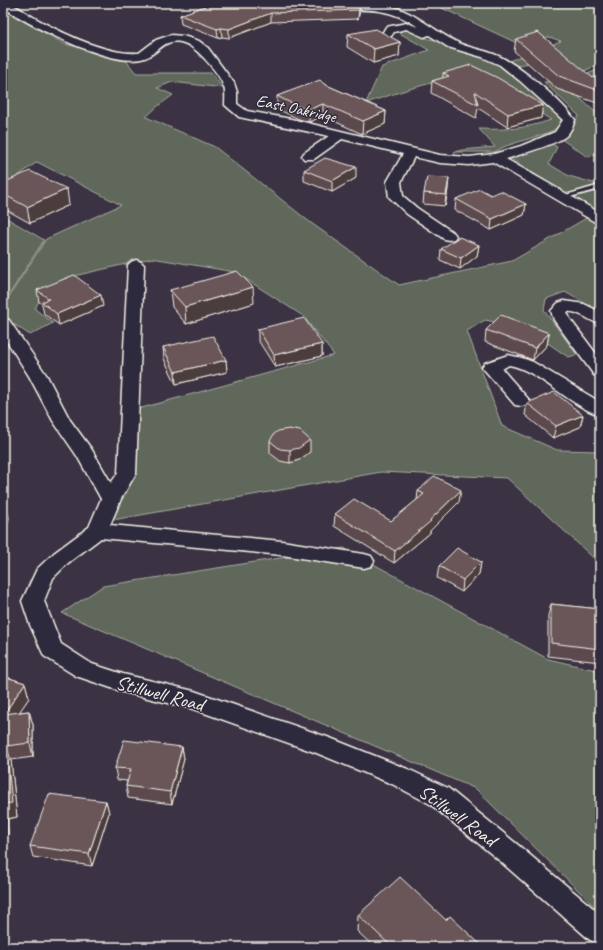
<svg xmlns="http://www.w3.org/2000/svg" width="603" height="950" font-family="Caveat,sans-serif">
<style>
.green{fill:#5e675a;stroke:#a9aca1}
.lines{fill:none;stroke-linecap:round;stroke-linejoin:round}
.service-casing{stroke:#f4f1e8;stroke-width:3}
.minor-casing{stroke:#f4f1e8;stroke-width:3}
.service{fill:#2f2a3d;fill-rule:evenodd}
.minor{fill:#2f2a3d;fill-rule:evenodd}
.wall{fill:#5c4a4d;stroke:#f4f1e8}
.shaded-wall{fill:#4b3c3e;stroke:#f4f1e8}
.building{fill:#6b5659;stroke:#f4f1e8}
.labels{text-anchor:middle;stroke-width:3;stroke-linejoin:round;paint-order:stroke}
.far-street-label{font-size:17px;fill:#f4f1e8;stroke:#2f2a3d}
.street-label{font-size:20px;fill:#f4f1e8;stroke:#2f2a3d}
</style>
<rect width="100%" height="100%" fill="#3b3343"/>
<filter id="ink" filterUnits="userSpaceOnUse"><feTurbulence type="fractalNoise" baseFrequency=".025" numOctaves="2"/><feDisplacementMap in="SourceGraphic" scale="8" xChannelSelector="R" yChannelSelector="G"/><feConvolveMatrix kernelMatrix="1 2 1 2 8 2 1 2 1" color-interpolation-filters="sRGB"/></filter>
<g filter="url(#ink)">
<path class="green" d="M410,3H600V64L584,71L557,57L515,66L509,61L561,41L549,37L519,44L431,3L416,5Z
M3,10L65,44L124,58L136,73H211L223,88L172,82L157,88L173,95L158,106L146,117L215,147L311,223L399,285L512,261L590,216L600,228V312L565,292L546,299L544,310L577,355L568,357L526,328L485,320L467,331L502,426L557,450L600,451V564L507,478L381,472L113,520L130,470L138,409L334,355L303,316L235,272L152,258L65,278L41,296L35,309L53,323L30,335L3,317V306L46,239L121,205L37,162L3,187Z
M403,29L412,31L428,39L442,40L471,53L496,62L516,75L559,115L561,122L557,128L550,132L506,146L494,152H454L462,150L495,147L479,129C507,130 524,129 551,120L475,71L409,89L366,103L382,67L429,50L396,31Z
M600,69V81L571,90L595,112L600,111V153L588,157L558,137L565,134L579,116L544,82L572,80Z
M547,141L557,147L549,164L569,176L600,185V217L507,156Z
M3,216L44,240L3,304Z
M344,548L548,659L600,671V912L476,789L62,613L103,586Z"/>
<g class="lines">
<defs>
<path id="service" d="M600,185V189L562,199L559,197Z"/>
<path id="minor" d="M3,3C15,3 25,13 35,18C64,34 106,55 139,53L156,40L171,35L183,36L199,41L208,48L234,83L237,92V104L247,111L291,119L440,155L469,157L494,154L521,146L555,132L563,120L520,81L500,65L482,57L448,47L429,35L424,37L406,29L394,32L389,39H381L380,37L386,27L407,23L418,27C381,1 350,13 308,8L304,7L301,3C328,3 360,0 386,5C412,10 430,28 453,40C466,48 482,49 496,55C517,63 562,101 575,120C573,126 570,132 566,136C557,144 519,155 506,159L600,213V223L595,222L493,162L469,165L440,163L414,157L401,182L403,196L417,208L454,233L456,236L454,239L449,240L444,239L407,214L389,197L387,182L403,154L342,139L314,159H304L302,156L304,153L329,136L239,117L225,105C225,99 226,93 224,87C220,74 197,47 184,43C162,36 159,56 141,59C108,66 30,26 3,7Z
M136,260L141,262L144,265L136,473L121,499L110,525L282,541L364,554L371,556L374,561L371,566L364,568L282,555L101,538L68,563L53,578L44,601L61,644L92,664L123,674L194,691L330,738L410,770L448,788L518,845L600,914V944L590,940L500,861L430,804L392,784L314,752L193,709L123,692L76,676L44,656L30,625L22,601L37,569L54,553L89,527L101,499L77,456L53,421L29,376L3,335V318L9,320L47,376L70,420L92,450L111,483L118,473L128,265L131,262Z
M564,301L584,304L600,312V324C589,321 578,310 567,312L570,319L600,359V376L594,375L554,320L551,311L558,303Z
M508,355L522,358L533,362L600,402V415C569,406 539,370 509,365L502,369L530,401L527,405L521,406L515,405L482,367L485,363Z"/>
</defs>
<use href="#service" class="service-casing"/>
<use href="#minor" class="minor-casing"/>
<use href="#service" class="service"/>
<use href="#minor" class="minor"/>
</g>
<path class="wall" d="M204,3H360L358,19L271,22L229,38L222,37L218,38L181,24L180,15L207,6Z
M348,34L400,42L399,56L373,63L347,47Z
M516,39L593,78L600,75V104L557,89L514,51Z
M443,73L543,105L541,118L507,127L478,108L476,118L431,93L432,81L443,78Z
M324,84L386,111L385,124L362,134L323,116L309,122L299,119L277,109V96Z
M304,170L356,178L332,192L304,181Z
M3,183L69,205L30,223L3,208Z
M448,189L445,206L423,204L424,193Z
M491,195L526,204L524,215L491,230L455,210L456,199Z
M479,245L477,256L460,269L440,260L441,249Z
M37,290L103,306L59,325L44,314L42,304L39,302Z
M170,290L254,303L186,324L172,307Z
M258,329L322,344V356L275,367L258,340Z
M486,330L549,333L547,345L533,360L485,342Z
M163,347L226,360L227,372L176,384L164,359Z
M527,403L583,415L580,427L553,438L525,415Z
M270,441L310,452L299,460L290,463L280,461L270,453Z
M418,491L459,502L430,531V533L394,563L334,526L335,514L391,521L417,500Z
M481,562L479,574L462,592L437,578L439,566Z
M551,604L600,609V662L548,656V616Z
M3,676L25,683L29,698L19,712L29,711L33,725V757L11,760L17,817L7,819L8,834L3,835Z
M182,747L184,759L172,804L128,798L126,786L127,781L117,780L115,768Z
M106,801L109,813L92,866L33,857L30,846Z
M358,915L446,920L483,947H374L357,931Z"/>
<path class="shaded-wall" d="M360,3V11L358,19L359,10Z
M271,13V22L229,38V29Z
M221,28L222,37L218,38L217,29Z
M400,42L399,56L373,63L374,49Z
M323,104V116L309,122L310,109Z
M543,105L541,118L507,127L508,114Z
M386,111L385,124L362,134L363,121Z
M356,167V178L332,192V181Z
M449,178L448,189L445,206L446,195Z
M67,189L69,205L30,223L27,207Z
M526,204L524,215L491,230L492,219Z
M479,245L477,256L460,269L461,258Z
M253,287L254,303L186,324L185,307Z
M101,295L103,306L59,325L57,314Z
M549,333L547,345L533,360L535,348Z
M322,344V356L275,367L274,355Z
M226,360L227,372L176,384L175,372Z
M583,415L580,427L553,438L556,426Z
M310,440V452L299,460L290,463V450Z
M461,490L459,502L430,531V533L394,563L395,551L430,520Z
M5,500L9,518L3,548V508Z
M481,562L479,574L462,592L463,580Z
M25,683L29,698L8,729L4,714Z
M29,711L33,725V757L30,743Z
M6,746L11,760L17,817L7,819L8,834L3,835V804Z
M182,747L184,759L172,804L170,792Z
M106,801L109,813L92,866L89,854Z"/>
<path class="building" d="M213,3H360L359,10L271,13L229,29L221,28L217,29L180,15Z
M376,29L400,42L374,49L348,34Z
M538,32L593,78L600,75V91L559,76L516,39Z
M471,65L498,78L543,105L508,114L475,92L478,105L432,81L449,76L443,73Z
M320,80L324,84L386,111L363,121L323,104L310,109L299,107L277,96Z
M325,158L356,167L332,181L304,170Z
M30,171L67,189L27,207L3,194V183Z
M427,177L449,178L446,195L424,193Z
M480,189L491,195L501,191L526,204L492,219L456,199Z
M459,237L479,245L461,258L441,249Z
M237,271L253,287L185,307L170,290Z
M74,275L101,295L57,314L42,302L49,299L37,290Z
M501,315L549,333L535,348L486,330Z
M304,318L322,344L274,355L258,329Z
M213,336L226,360L175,372L163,347Z
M554,392L583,415L556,426L527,403Z
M289,429L300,431L310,440L299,448L290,450L280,449L270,441L274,434L278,431Z
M434,476L461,490L430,520L431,521L395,551L335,514L354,499L391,521L424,494L418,491Z
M5,500L3,508V501Z
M457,548L481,562L463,580L439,566Z
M551,604L600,609V649L551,643Z
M3,676L25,683L4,714L29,711L30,743L6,746L12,803L3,804Z
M124,740L182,747L170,792L126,786L131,769L115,768Z
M49,794L106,801L89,854L30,846Z
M3,810L4,820H3Z
M400,877L446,920L450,916L483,947H392L358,915Z"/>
</g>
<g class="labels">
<g class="far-street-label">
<text transform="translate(296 108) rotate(12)" y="6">East Oakridge</text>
</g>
<g class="street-label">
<text transform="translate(160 693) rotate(15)" y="7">Stillwell Road</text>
<text transform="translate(458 815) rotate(36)" y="7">Stillwell Road</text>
</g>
</g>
<rect width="603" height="950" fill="none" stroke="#2f2a3d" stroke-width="16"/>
<rect x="8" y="8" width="587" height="934" fill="none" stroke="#f4f1e8" stroke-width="1.5" filter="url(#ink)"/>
</svg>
